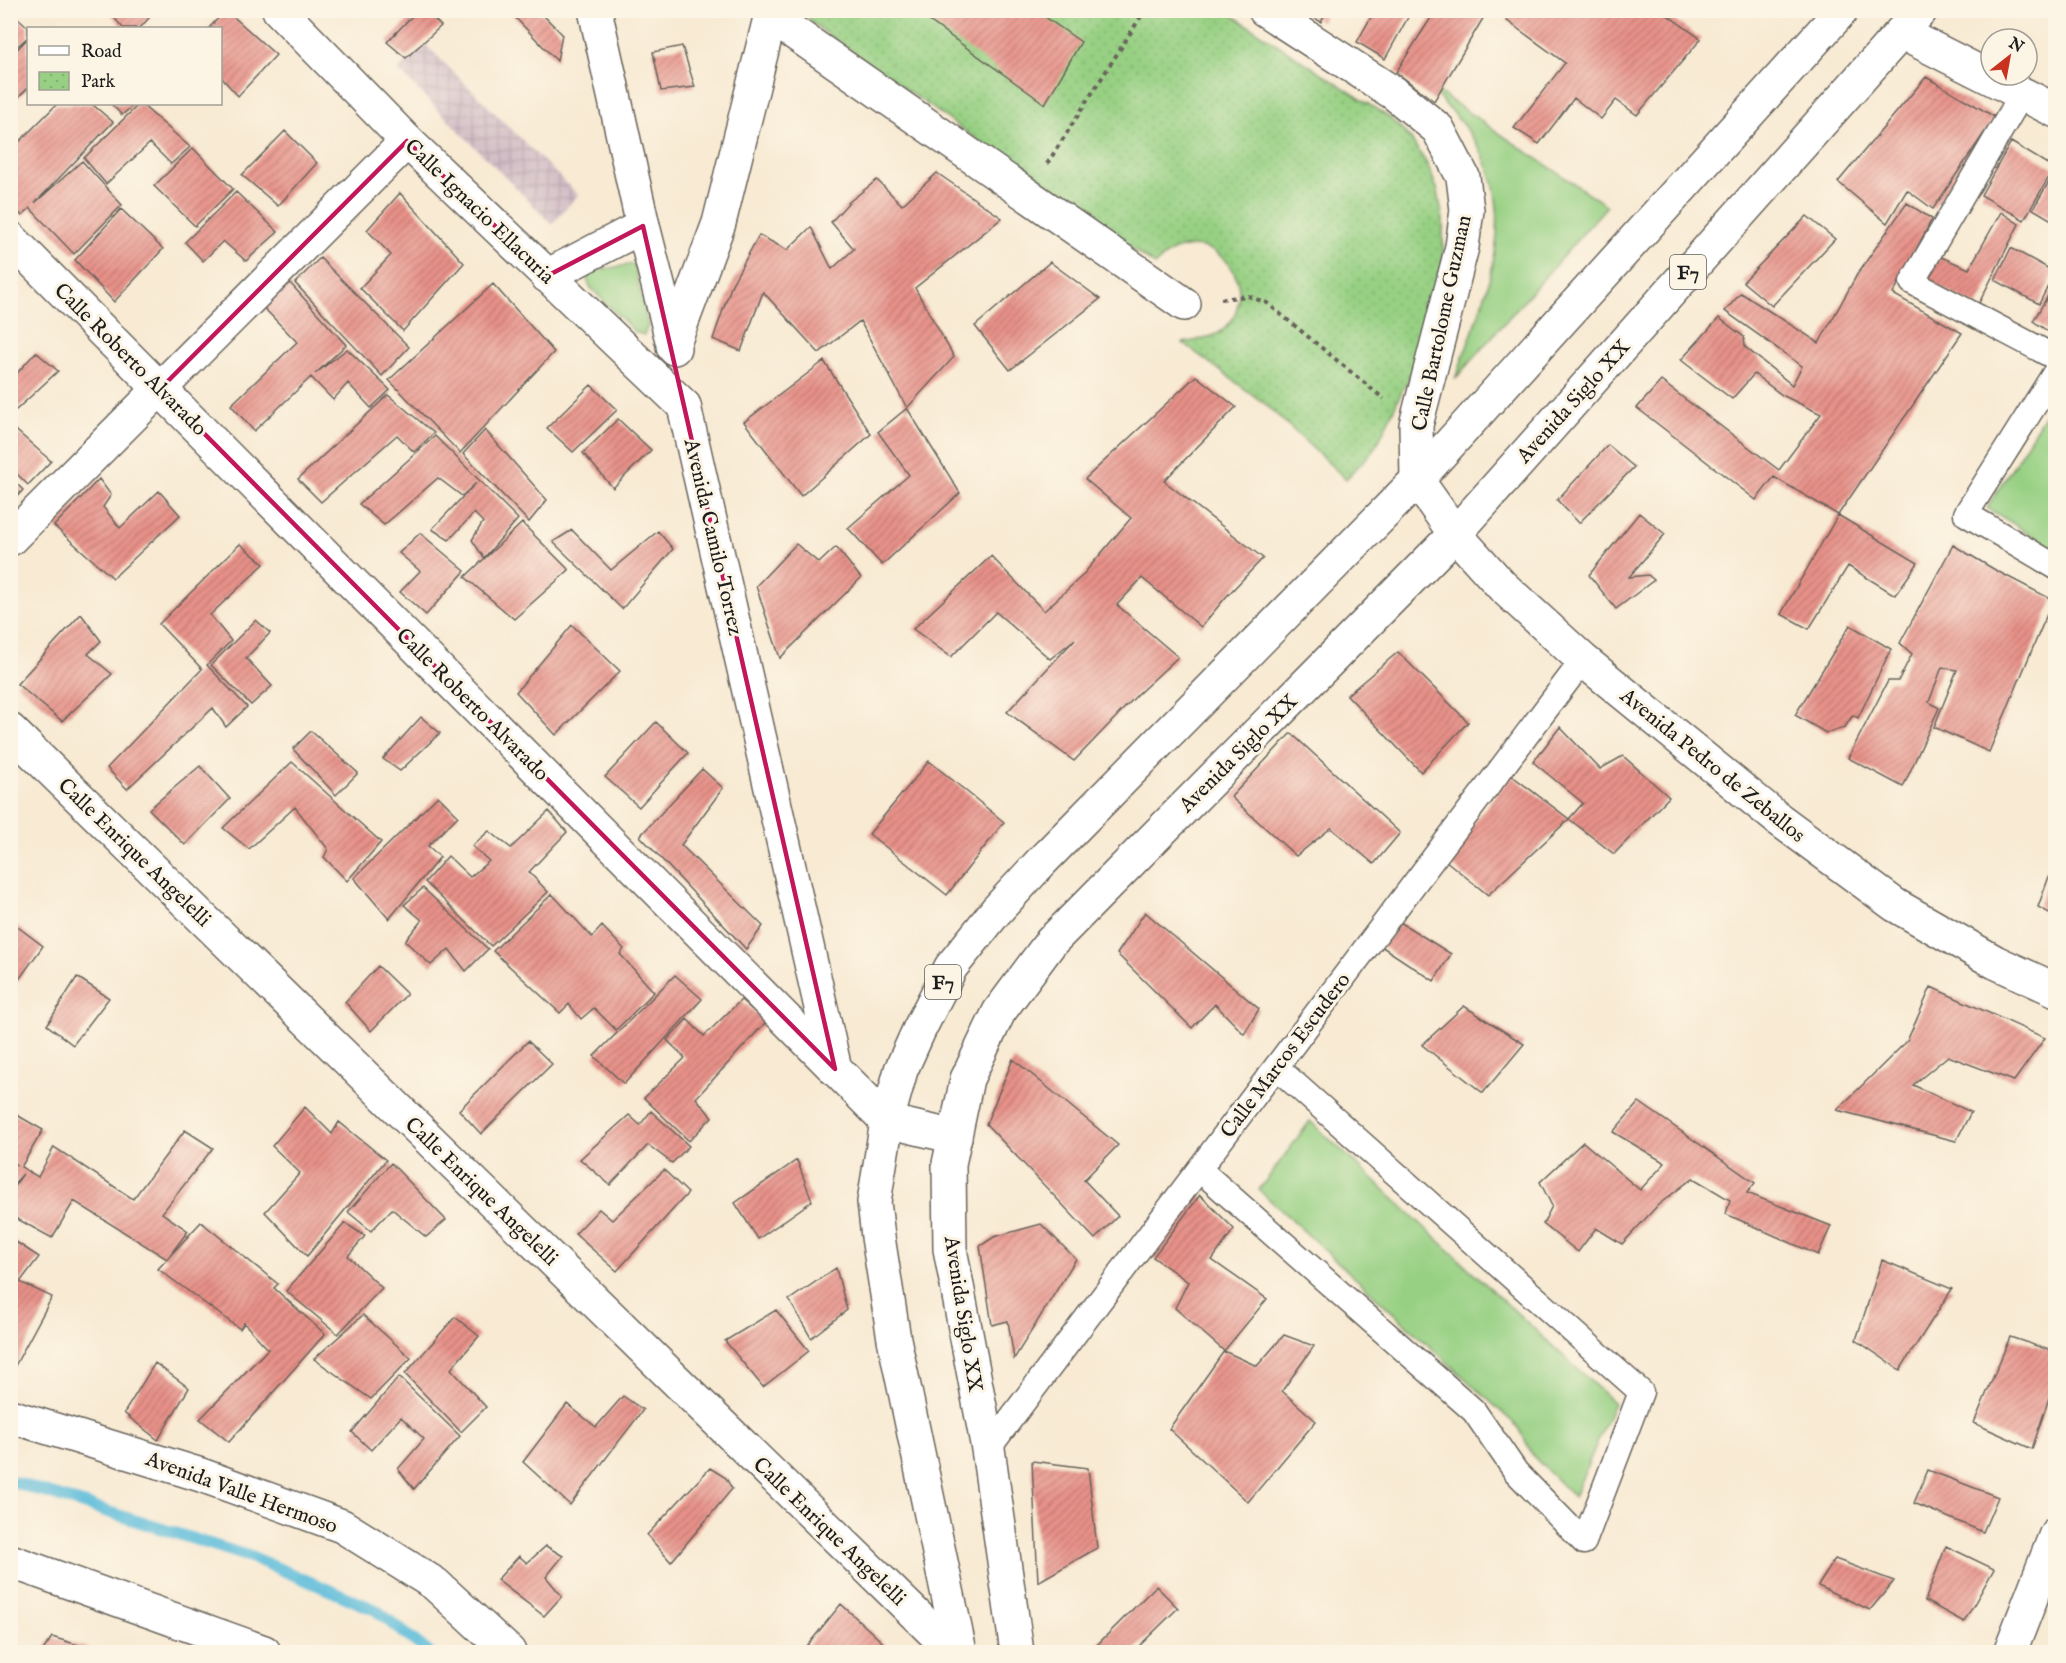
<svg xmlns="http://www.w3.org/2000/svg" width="2066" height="1663" font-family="'IM FELL English',serif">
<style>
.industrial{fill:url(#industrial-grid)}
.green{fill:#97d083;stroke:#5a7650;stroke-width:1.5}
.park{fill:url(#park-dots);stroke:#5a7650;stroke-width:1.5}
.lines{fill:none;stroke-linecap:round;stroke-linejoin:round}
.stream{stroke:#5bbcda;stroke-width:12}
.building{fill:url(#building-hatch)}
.service-casing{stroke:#69645c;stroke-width:27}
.minor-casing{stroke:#69645c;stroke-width:36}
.tertiary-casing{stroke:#69645c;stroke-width:36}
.trunk-casing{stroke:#69645c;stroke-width:36}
.path{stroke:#69645c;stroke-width:4;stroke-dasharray:4.5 4.5;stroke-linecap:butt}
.service{stroke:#fff;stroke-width:24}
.minor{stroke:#fff;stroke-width:33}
.tertiary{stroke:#fff;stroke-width:33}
.trunk{stroke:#fff;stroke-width:33}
.marked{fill:none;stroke:#c2185b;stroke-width:4.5;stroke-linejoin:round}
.labels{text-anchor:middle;stroke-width:6;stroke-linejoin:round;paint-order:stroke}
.shield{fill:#fcf5e5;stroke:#5f5d58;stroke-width:1.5}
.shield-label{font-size:20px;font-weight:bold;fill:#1c1c1c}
.street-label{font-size:21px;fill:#1c1c1c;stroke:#fcf5e5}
</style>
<defs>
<pattern id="industrial-grid" width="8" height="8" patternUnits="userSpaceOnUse" patternTransform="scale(1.5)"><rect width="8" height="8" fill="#d2bdc6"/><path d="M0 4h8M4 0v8" fill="none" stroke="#b4a2aa"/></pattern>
<pattern id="park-dots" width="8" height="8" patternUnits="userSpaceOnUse" patternTransform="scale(1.5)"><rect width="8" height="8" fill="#97d083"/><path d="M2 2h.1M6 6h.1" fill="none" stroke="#82b271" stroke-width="1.8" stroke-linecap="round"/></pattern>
<pattern id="building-hatch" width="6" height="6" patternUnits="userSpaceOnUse" patternTransform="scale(1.5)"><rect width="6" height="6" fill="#e89289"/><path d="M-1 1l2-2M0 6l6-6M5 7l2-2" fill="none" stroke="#bb766f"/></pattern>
</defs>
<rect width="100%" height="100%" fill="#fcf5e5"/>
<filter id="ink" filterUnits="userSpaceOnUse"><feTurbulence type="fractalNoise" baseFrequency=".0167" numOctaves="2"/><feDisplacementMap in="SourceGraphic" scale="12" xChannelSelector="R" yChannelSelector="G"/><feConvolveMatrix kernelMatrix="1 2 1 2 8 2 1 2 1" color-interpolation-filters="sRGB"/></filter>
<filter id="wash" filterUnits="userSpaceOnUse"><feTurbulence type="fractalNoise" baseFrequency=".008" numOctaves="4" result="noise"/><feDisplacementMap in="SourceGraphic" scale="24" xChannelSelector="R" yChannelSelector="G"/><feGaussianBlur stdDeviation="1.35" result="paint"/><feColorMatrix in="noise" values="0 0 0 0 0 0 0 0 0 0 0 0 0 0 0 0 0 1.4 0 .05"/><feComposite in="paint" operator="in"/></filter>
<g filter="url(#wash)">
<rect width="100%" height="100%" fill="#f8ead3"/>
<path class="industrial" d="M426,45L578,195L552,224L398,70Z"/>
<path class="green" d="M1425,83L1607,206L1455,379C1481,307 1521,225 1480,150C1467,125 1444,104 1425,83Z
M634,264L648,326L644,335L635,332L591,288L587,280L592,271Z
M2055,398V549L1987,508Z
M1310,1121L1614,1403L1574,1497L1533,1456L1519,1428L1259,1190Z"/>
<path class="park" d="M805,11H1226L1390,118L1410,138L1427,164L1438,191L1443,220V319L1402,391L1380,439L1371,453L1346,479L1265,404L1183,343C1195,341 1208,339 1219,333C1227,328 1233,319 1236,311C1251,269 1208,230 1169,253C1164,256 1159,261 1155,265L826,33L811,22Z"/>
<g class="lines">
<path class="stream" d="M10,1481L254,1558L376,1610L428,1652"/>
</g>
<g id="blocks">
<path class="building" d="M114,10H156L140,28H123L111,14Z
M226,10L276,55L238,96L220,76V28H209Z
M418,10H425L441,26L406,58L387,42Z
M508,10H538L562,34L557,61Z
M914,10H1035L1081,42L1045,104Z
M1301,10H1327L1321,22Z
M1375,10H1412L1385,59L1357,42Z
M1436,10H1488L1434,101L1396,72Z
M1512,10H1660L1701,39L1637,115L1616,100L1601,119L1574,98L1539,144L1514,128L1565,63L1506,20Z
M10,11L28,27V37L12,51L10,50Z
M28,38V88L10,105V57Z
M682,46L695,87L661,91L653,52Z
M1926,77L1995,117L1933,209L1907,190L1887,223L1838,182Z
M57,104H92L113,122L35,203L82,161L122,205L74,254L30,208L22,216L10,203V135L19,142Z
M111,104H135L122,115Z
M139,104H141L190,147L171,164L150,143L106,184L84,158Z
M285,131L317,163L278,206L242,175Z
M2011,142L2054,168L2024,220L1981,195Z
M193,148L233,189L195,226L154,186Z
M2055,171V222L2033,209Z
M937,173L1002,218L915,288L954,357L907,408L960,493L882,565L848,528L909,475L878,432L907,408L860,321L819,353L763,292L741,351L713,339L732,284L759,235L787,250L811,227L832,269L854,249L831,222L849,202L877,180L902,205Z
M236,192L278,232L246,261L223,241L203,261L185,242Z
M400,193L464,263L403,331L360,288L391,255L367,230Z
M1907,203L1932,219L1893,294L1962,333L1838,515L1774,477L1756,500L1637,408L1661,381L1779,470L1821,414L1782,395L1754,374L1732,399L1681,360L1719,318L1744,337L1745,347L1792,385L1802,366L1725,311L1741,293L1819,343L1858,273Z
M121,209L163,249L114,302L75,260Z
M2001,212L2019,224L1977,307L1926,280L1939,256L1969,269Z
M1807,216L1835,239L1772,306L1743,282Z
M2011,248L2055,272L2039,304L1995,280Z
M320,258L409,347L382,376L295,283Z
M1050,262L1100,299L1010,370L975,326Z
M290,283L346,345L315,374L347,349L390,390L371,408L348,383L333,400L311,377L254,431L231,405L297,342L263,307Z
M493,284L554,352L460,453L389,380Z
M2055,284V336L2033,321Z
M36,352L58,371L16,410L10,404V381Z
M824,361L871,434L801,496L744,422Z
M1196,376L1236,407L1164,481L1263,558L1226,597L1201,627L1142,578L1117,605L1178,657L1138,694L1074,761L1007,712L1075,639L1050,659L996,612L951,657L913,629L991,556L1044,611L1082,576L1131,518L1085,479Z
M591,385L617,410L573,452L547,428Z
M388,395L434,433L414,452L397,435L321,502L298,479Z
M618,419L651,450L613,488L583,453Z
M10,425L51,461L28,485L10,467Z
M485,430L547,500L529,522L463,454Z
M435,436L518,519L484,558L472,540L483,522L474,513L449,540L432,529L476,483L462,496L438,478L384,525L359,504Z
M1608,445L1634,467L1579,523L1557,500Z
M10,477L23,490L10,504Z
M99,479L111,495L103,507L120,528L159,491L180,515L113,578L54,526Z
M1639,513L1665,534L1629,577L1648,575L1654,580L1616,609L1589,575Z
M1838,515L1918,563L1895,595L1848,566L1809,629L1781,614Z
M522,523L569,570L514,619L465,577Z
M572,530L611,570L658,531L673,549L622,609L553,542Z
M420,533L465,571L426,615L400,592L420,571L399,553Z
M240,544L264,564L210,615L231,641L207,665L247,707L226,727L213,708L127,789L107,768L202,669L159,624Z
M796,544L819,563L836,547L861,578L780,658L756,586Z
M1953,545L1997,571L2053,600L1989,752L1934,727L1957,670L1942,667L1929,702L1939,708L1903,787L1848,758L1888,681H1898L1912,654L1900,643Z
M81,614L101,641L88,654L112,674L62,721L17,684Z
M256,620L270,633L246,658L272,686L251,705L211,665Z
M572,625L620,671L556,735L516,692Z
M1850,625L1891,649L1858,718L1853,715L1845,727L1826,733L1795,715Z
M1398,652L1468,722L1421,772L1347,695Z
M421,717L440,733L400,771L383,759Z
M656,722L688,753L639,807L605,777Z
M1560,727L1600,769L1623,756L1669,797L1614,854L1569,819L1583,803L1533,762Z
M311,731L358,773L336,795L293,749Z
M1291,733L1400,833L1374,864L1331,828L1296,856L1231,797Z
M929,761L1004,822L947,895L869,834Z
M292,762L381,842L347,881L324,857L328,849L295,807L249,849L223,828Z
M200,766L230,799L185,845L149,809Z
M702,769L723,788L681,845L763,926L746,949L640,836Z
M1511,775L1569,819L1488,895L1445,860Z
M438,796L458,816L428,846L440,857L389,919L354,878Z
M549,811L567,832L529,872L548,892L491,946L425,882L448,856L470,877L489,861L472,846L489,831L511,848Z
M2055,860V916L2038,907Z
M423,888L488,949L466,971L449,949L431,965L405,941L422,920L404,905Z
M552,894L592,937L602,926L624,949L620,954L654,992L616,1030L594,1008L581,1019L569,1004L560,1013L493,951Z
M1145,912L1259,1009L1244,1034L1215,1004L1192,1028L1117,954Z
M10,921L43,946L15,985L10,982Z
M1400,922L1451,954L1434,981L1381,946Z
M378,966L407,994L371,1031L345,1002Z
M675,975L702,999L624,1084L594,1056Z
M77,977L109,998L73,1045L47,1025Z
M1931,987L2045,1038L2014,1081L1948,1056L1913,1085L1971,1112L1956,1141L1837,1110L1907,1041Z
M741,1000L766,1022L696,1098L712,1117L689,1141L644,1098L685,1058L667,1040L687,1019L704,1036Z
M1464,1006L1524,1044L1483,1093L1422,1045Z
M528,1041L552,1064L481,1134L459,1110Z
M1013,1059L1118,1145L1084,1180L1118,1216L1095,1239L986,1124Z
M1639,1102L1755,1183L1747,1193L1831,1226L1818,1255L1726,1214L1730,1200L1693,1178L1658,1205L1622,1244L1596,1228L1578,1252L1543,1224L1552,1206L1540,1182L1583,1142L1640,1190L1665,1163L1613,1132Z
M305,1107L332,1134L339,1122L386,1160L307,1256L265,1212L300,1173L272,1146Z
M10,1111L43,1130L21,1167L38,1177L54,1147L133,1199L185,1130L213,1148L162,1213L188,1231L167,1259L74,1201L52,1238L10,1215V1192L23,1174L10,1188V1161L17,1165L10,1160Z
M651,1111L689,1146L672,1163L648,1145L610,1185L580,1159L629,1115L640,1125Z
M797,1160L812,1201L758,1239L735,1203Z
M391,1163L446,1220L426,1237L392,1209L371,1231L348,1212Z
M664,1170L688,1193L617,1271L575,1234L599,1209L612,1220Z
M1200,1195L1234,1229L1212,1260L1267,1299L1224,1351L1175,1308L1188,1282L1153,1257Z
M201,1222L278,1284L274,1288L325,1334L229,1442L200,1419L268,1349L244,1323L240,1329L158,1269Z
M345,1223L365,1236L348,1256L382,1288L338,1334L286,1291Z
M1041,1224L1076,1259L1014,1359L1008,1321L992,1325L980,1246L994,1237Z
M16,1242L39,1257L20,1282L52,1297L10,1375V1253Z
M1882,1260L1952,1289L1900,1370L1856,1340Z
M836,1268L847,1310L811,1338L789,1300Z
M776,1310L809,1351L763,1387L725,1341Z
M363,1315L411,1358L371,1399L314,1359Z
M455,1317L479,1336L451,1369L486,1407L461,1432L405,1374Z
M1284,1335L1314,1346L1282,1391L1316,1421L1248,1502L1169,1429L1224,1351L1257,1366Z
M2010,1337L2055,1352V1380L2032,1449L1974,1423Z
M155,1363L189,1388L158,1440L124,1413Z
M399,1377L460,1436L414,1489L398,1469L424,1439L401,1417L371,1450L352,1432Z
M623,1396L643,1410L570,1505L523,1462L567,1404L596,1427Z
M1032,1461L1088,1468L1097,1548L1038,1582Z
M710,1468L726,1478L732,1489L671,1562L647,1535Z
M1928,1470L1998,1497L1983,1532L1914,1503Z
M546,1546L563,1556L546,1577L562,1596L544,1616L497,1580L519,1556L527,1563Z
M1946,1546L1994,1569L1964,1622L1925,1601Z
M1835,1559L1894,1581L1870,1610L1818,1586Z
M1156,1586L1178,1608L1133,1652H1100L1094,1648Z
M841,1604L893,1652H802Z
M52,1637L101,1652H42Z"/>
</g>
</g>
<g filter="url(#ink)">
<use href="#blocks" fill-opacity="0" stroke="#69645c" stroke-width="1.5"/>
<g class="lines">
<defs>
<path id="service" d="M2022,94L1912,282L2056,358
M2056,371L1966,514L2056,567
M1199,1169L1474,1411L1516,1472L1584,1542L1641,1392L1276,1067
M988,1449L1583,660"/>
<path id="minor" d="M279,10L407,141
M595,10L643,226
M770,16L1184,304
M1902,33L2056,111
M10,238L887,1121L955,1137
M684,406L835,1069
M10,730L954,1652
M10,1416L201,1475L342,1526L435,1584L509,1652
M2010,1652L2056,1534"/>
<path id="tertiary" d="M1265,10L1395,94L1438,129L1463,177L1467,210L1462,247L1416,425L1417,480L1455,534L1502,586L1583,660L1777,818L1895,905L1995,962L2056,990
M547,276L643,226L674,348
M673,346L719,223L772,10
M10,539L407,141L684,406
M10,1561L264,1652"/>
<path id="trunk" d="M960,1652L894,1339L878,1237L874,1202L887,1121L901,1070L919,1030L951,967L996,911L1042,861L1417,480L1842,10
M1017,1652L988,1449L950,1249L949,1164L967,1079L999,1012L1051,942L1455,534L1921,10"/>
</defs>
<use href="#service" class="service-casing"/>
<use href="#minor" class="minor-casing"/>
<use href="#tertiary" class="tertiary-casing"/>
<use href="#trunk" class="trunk-casing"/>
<path class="path" d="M1047,164L1145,10
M1221,299L1248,296L1267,303L1384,399"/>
<use href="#service" class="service"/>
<use href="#minor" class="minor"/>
<use href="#tertiary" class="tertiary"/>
<use href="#trunk" class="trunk"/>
</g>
</g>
<path class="marked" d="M407,141L547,276L643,226L835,1069L160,389Z"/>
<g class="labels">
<g class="shield">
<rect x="1670" y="255" width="36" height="34" rx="4.5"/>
<rect x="925" y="965" width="36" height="34" rx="4.5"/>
</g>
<g class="shield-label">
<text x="1688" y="279">F7</text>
<text x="943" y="989">F7</text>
</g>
<g class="street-label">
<text transform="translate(480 211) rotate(44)" y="7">Calle Ignacio Ellacuria</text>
<text transform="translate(1441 323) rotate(-78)" y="7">Calle Bartolome Guzman</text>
<text transform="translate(131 359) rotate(45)" y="7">Calle Roberto Alvarado</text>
<text transform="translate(1573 401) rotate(-48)" y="7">Avenida Siglo XX</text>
<text transform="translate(714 537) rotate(77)" y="7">Avenida Camilo Torrez</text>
<text transform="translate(473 704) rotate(45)" y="7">Calle Roberto Alvarado</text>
<text transform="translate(1238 753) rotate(-45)" y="7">Avenida Siglo XX</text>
<text transform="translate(1713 765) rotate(39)" y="7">Avenida Pedro de Zeballos</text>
<text transform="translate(135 852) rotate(44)" y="7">Calle Enrique Angelelli</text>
<text transform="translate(1285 1055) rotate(-53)" y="7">Calle Marcos Escudero</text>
<text transform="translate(482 1191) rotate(44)" y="7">Calle Enrique Angelelli</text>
<text transform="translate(964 1314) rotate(81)" y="7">Avenida Siglo XX</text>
<text transform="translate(242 1492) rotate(20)" y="7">Avenida Valle Hermoso</text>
<text transform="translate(830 1531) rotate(44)" y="7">Calle Enrique Angelelli</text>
</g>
</g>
<rect width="2066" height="1663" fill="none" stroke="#fcf5e5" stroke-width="36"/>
<rect x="27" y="27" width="195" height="78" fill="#fcf5e5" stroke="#a29e95" stroke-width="1.5"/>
<rect x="39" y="46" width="30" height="9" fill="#ffffff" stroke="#a29e95" stroke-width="1.5"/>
<text x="81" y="57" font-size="18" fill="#1c1c1c">Road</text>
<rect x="39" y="72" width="30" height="18" fill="url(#park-dots)" stroke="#a29e95" stroke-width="1.5"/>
<text x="81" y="87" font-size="18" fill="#1c1c1c">Park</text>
<g transform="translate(2009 57) rotate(31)"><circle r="28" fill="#fcf5e5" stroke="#a29e95" stroke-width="1.5"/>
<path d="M0-4.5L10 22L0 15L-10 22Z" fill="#c8321e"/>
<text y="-9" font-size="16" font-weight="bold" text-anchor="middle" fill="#1c1c1c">N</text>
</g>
</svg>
